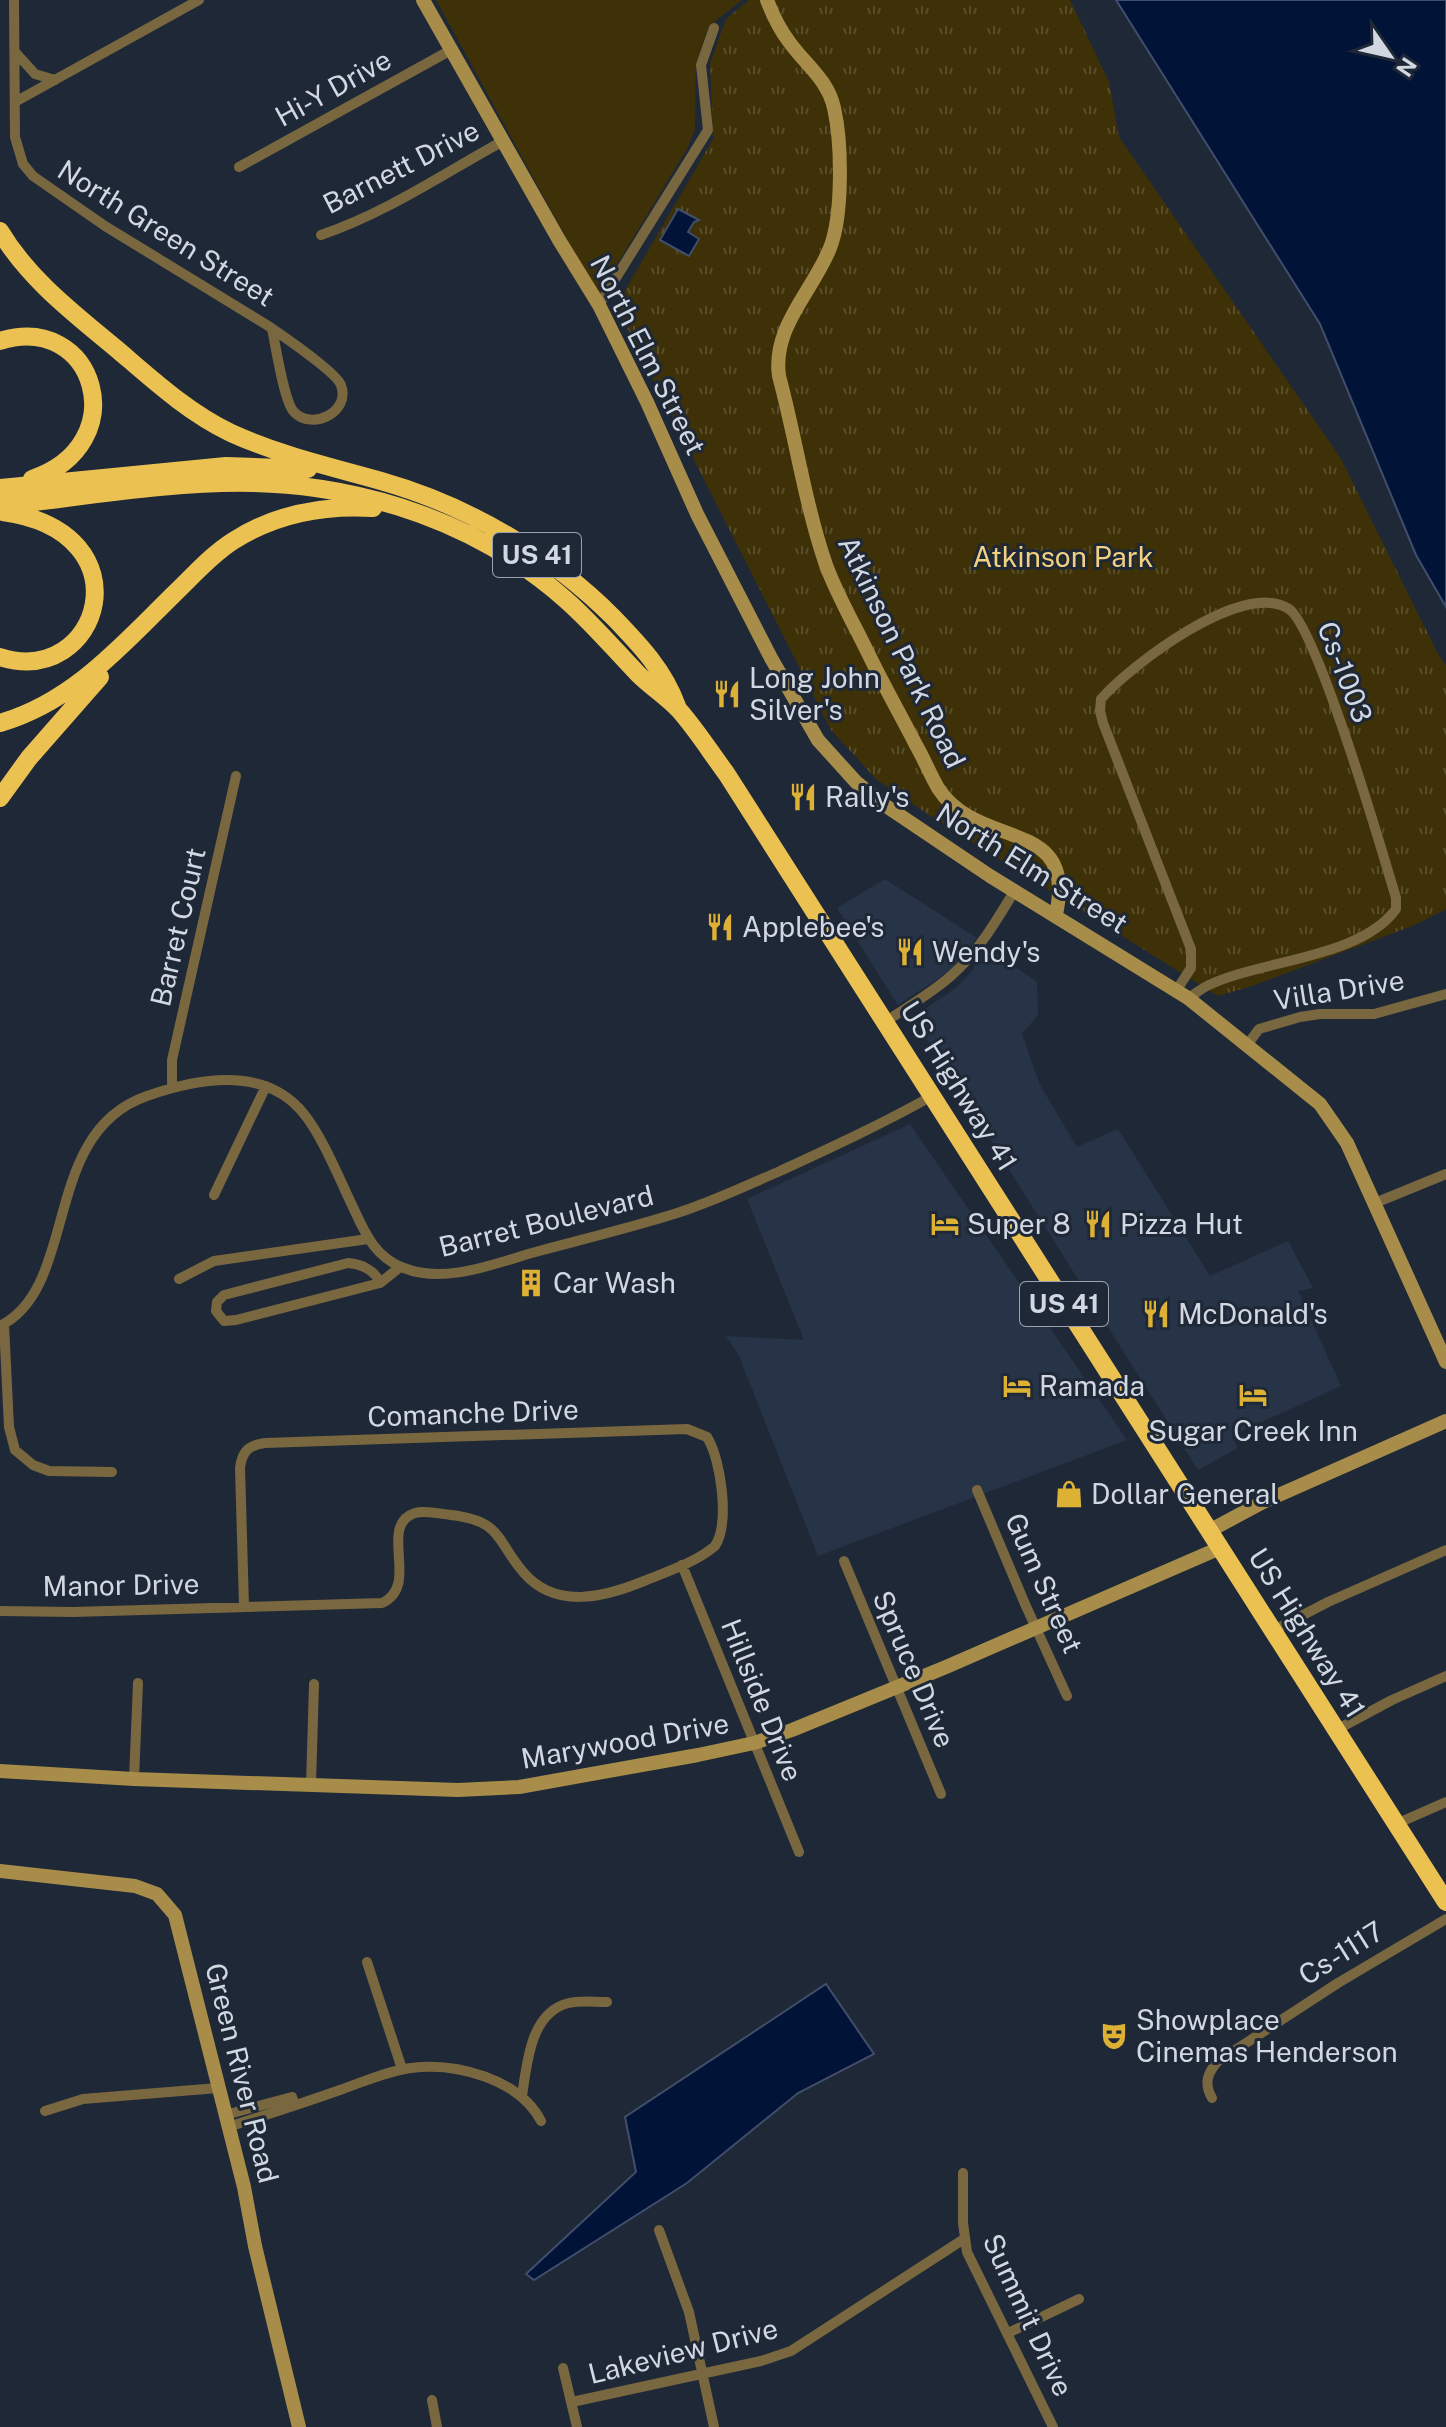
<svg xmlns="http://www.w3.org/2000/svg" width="1446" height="2427" font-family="'Public Sans',sans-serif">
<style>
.built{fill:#273347}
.grass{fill:#3e3007}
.park{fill:url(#park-tufts)}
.water{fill:#021338;stroke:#404e6b;stroke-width:2}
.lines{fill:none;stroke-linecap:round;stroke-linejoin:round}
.street{stroke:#79683f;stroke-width:10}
.secondary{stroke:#a78d49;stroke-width:14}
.highway{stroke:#ebc252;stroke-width:18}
.labels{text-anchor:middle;stroke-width:6;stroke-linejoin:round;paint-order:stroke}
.shield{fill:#1f2837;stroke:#9ca3af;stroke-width:2}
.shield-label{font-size:26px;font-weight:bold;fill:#d2d8e2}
.street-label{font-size:28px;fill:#d2d8e2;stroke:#1f2837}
.park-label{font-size:28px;fill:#f1d180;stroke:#1f2837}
.poi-label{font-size:28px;fill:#d2d8e2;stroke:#1f2837;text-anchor:start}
</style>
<defs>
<pattern id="park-tufts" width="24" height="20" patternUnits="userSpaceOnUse" patternTransform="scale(2)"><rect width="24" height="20" fill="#3e3007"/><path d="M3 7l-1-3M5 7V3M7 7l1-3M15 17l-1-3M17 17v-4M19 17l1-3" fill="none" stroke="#594d2b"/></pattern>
</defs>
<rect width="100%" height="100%" fill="#1f2837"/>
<path class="built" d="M885,879L977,938L950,971L898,1005L837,908Z
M985,946L1037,982L1038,1015L1022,1034L1040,1085L1077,1147L1118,1129L1210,1276L1288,1241L1313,1288L1298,1291L1341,1386L1231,1436L1238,1448L1198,1470L913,1017L956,988L972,971Z
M910,1124L1127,1440L818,1556L739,1356L726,1336L804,1340L747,1199Z"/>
<path class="grass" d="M436,0H742L709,26L696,63L695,129L687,149L598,296Z"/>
<path class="park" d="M749,0H1070L1109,82L1119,137L1340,457L1438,654L1446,665V909L1415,925L1252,986L1218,996L929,815L877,780L831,730L616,306L713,139L710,63L726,19Z"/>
<path class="water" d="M1116,0H1446V607L1416,555L1320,324Z
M678,209L699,220L694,222L688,232L699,239L689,256L660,240Z
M826,1984L874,2054L798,2093L687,2183L534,2280L526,2274L636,2172L625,2117Z"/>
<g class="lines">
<path class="street" d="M14,0L15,137L23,164L33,176L105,226L270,327C284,337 336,372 341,385C351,412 312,431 294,412C284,402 276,347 272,329
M16,53L35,74L55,80
M15,102L199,0
M239,167L451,50
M321,235C386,213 443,174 503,141
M599,305L708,130L701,65L714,28
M1176,991L1191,968V949L1103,723L1100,711L1101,699C1131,665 1243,579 1289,609C1317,628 1383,854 1396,898V909C1361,958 1261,960 1209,985C1202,988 1195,994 1188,998
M885,1022C907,1007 932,993 952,975C978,952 997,920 1015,890
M1247,1045L1259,1029L1300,1017L1320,1014H1374L1446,994
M172,1088V1060L236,776
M214,1195L266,1086
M1375,1203L1446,1174
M179,1279L214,1261L368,1239
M380,1283L236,1320L224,1321L216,1311L217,1302L224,1295L348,1263C361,1264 375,1270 380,1283L400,1267
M4,1324L9,1427L15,1450L33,1465L49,1471L112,1472
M0,1326C80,1286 40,1133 147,1096C198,1078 265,1065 304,1114C322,1136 339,1178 352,1205C364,1231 374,1257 404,1268C446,1285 498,1262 539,1251C584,1239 629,1228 674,1214C710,1203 745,1186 780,1171C832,1147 882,1124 932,1096
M977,1490L1025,1604L1067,1696
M844,1561L941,1794
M682,1565L799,1852
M0,1611L73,1612L382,1603C421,1586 377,1525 415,1513C426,1510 440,1514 451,1515C503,1521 496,1541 524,1573C556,1610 605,1597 644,1581C668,1571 695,1563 715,1546C730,1523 721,1459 707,1437L687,1429L265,1443C248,1445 242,1452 240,1468L244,1606
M1272,1631L1328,1602L1446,1550
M1336,1730L1392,1700L1446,1676
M134,1779L138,1683
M311,1785L314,1684
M1396,1824L1446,1802
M367,1962L402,2069
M522,2096C527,2064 530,2012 569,2003C581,2000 595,2002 607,2002
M1212,2098C1204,2084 1207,2074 1217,2062L1338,1983L1446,1919
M45,2111L83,2099L218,2088
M225,2115L292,2097L295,2105
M228,2127C266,2115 303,2103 340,2090C363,2082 387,2071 411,2068C456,2062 519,2079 541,2121
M963,2173V2223L967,2252L1053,2427
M659,2230L689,2312L714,2427
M1008,2333L1079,2299
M563,2368L577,2427
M432,2400L437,2427
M572,2402L761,2361L791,2351L964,2239"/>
<path class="secondary" d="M423,0L559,240L599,305L647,402L697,514L771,658L818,740L856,782L886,806L990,876L1188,998L1320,1104L1347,1143L1446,1362
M767,0C773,16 780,30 790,43C806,65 828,80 834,108C842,143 843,215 830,248C813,291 772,327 779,376C796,439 805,504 826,565C837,595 854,624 868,653C883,684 900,714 916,745C924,759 930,774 938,788C978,851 1078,816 1056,914
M1209,1531L1263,1502L1446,1421
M0,1771L134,1779L458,1790L519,1787L698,1755L754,1743L792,1730L946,1667L1220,1548
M0,1871L135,1886L157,1894L175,1915L244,2187L255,2246L299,2427"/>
<path class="highway" d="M0,231C29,280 76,315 119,351C154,381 189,413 231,433C279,455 331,467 381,481C469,506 550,554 614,618C640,645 664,670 677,706
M0,341C95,311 136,444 32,479
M0,488L226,466L308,469
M0,506C84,497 170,481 254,483C368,486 480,524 566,600C592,623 614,649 638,674C651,687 667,697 679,710C696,729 711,753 726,773L1446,1902
M0,657C100,689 149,532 3,512
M0,723C73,702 122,645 174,594C193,576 211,555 233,541C275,514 324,505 373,508
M0,798L29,758L100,677"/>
</g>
<defs>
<symbol id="restaurant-bare" viewBox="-9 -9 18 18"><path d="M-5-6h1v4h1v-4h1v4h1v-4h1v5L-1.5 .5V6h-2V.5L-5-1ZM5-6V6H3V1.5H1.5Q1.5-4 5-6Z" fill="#ddb133" stroke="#1f2837" stroke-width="2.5" paint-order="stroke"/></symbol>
<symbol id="hotel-bare" viewBox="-9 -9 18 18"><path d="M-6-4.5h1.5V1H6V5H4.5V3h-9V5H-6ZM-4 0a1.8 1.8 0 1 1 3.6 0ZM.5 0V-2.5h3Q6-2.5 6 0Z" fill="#ddb133" stroke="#1f2837" stroke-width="2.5" paint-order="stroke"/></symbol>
<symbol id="building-bare" viewBox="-9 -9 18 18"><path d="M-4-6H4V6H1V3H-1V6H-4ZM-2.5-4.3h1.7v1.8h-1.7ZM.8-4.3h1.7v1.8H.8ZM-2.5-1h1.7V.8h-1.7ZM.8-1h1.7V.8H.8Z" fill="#ddb133" stroke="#1f2837" stroke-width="2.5" paint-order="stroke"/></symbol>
<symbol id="shop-bare" viewBox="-9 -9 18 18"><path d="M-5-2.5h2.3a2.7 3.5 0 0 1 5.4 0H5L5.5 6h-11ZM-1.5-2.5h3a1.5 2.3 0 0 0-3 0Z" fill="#ddb133" stroke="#1f2837" stroke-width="2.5" paint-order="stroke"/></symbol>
<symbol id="theatre-bare" viewBox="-9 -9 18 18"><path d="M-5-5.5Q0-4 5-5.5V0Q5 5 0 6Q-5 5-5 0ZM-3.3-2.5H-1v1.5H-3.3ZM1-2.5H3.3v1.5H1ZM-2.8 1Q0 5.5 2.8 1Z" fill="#ddb133" stroke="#1f2837" stroke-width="2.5" paint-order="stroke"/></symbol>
</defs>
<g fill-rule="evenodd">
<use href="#restaurant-bare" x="707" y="674" width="40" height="40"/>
<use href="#restaurant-bare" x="783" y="777" width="40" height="40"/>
<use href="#restaurant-bare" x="700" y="907" width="40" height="40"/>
<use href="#restaurant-bare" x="890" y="932" width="40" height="40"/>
<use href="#hotel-bare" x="925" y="1204" width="40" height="40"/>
<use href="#restaurant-bare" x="1078" y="1204" width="40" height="40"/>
<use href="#building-bare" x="511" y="1263" width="40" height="40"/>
<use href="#restaurant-bare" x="1136" y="1294" width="40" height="40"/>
<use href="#hotel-bare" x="997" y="1366" width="40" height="40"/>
<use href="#hotel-bare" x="1233" y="1375" width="40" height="40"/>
<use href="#shop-bare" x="1049" y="1474" width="40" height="40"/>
<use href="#theatre-bare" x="1094" y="2016" width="40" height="40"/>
</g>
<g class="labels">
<g class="shield">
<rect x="493" y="533" width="88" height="44" rx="6"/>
<rect x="1020" y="1282" width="88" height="44" rx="6"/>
</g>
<g class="shield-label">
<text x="537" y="564">US 41</text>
<text x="1064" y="1313">US 41</text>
</g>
<g class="street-label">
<text transform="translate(333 88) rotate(-29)" y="10">Hi-Y Drive</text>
<text transform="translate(401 167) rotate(-27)" y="10">Barnett Drive</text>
<text transform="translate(166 233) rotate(32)" y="10">North Green Street</text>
<text transform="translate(648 355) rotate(63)" y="10">North Elm Street</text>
<text transform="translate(902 652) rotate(64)" y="10">Atkinson Park Road</text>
<text transform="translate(1345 672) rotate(69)" y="10">Cs-1003</text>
<text transform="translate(1032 868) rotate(32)" y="10">North Elm Street</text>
<text transform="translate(178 927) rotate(-77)" y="10">Barret Court</text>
<text transform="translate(1339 990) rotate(-9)" y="10">Villa Drive</text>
<text transform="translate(959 1086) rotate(58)" y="10">US Highway 41</text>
<text transform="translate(546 1221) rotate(-14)" y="10">Barret Boulevard</text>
<text transform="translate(473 1413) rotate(-2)" y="10">Comanche Drive</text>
<text transform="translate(1044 1583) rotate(66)" y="10">Gum Street</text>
<text transform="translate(121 1585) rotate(-1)" y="10">Manor Drive</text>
<text transform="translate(1307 1633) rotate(58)" y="10">US Highway 41</text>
<text transform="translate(914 1669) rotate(67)" y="10">Spruce Drive</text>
<text transform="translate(762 1700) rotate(68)" y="10">Hillside Drive</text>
<text transform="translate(625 1741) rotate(-10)" y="10">Marywood Drive</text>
<text transform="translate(1341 1953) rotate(-32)" y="10">Cs-1117</text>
<text transform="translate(242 2073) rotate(76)" y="10">Green River Road</text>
<text transform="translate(1028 2315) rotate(65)" y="10">Summit Drive</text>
<text transform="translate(683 2351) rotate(-14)" y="10">Lakeview Drive</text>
</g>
<g class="park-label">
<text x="1063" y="567">Atkinson Park</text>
</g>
<g class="poi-label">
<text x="749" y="688">Long John<tspan x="749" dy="32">Silver's</tspan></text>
<text x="825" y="807">Rally's</text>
<text x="742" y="937">Applebee's</text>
<text x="932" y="962">Wendy's</text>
<text x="967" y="1234">Super 8</text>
<text x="1120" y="1234">Pizza Hut</text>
<text x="553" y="1293">Car Wash</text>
<text x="1178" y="1324">McDonald's</text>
<text x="1039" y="1396">Ramada</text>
<text x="1253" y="1441" text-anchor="middle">Sugar Creek Inn</text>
<text x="1091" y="1504">Dollar General</text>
<text x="1136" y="2030">Showplace<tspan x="1136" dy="32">Cinemas Henderson</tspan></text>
</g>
</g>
<g transform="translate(1390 56) rotate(124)" stroke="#1f2837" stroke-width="6" paint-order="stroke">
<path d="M0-6L14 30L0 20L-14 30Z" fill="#d2d8e2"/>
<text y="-12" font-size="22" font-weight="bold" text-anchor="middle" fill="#d2d8e2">N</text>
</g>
</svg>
